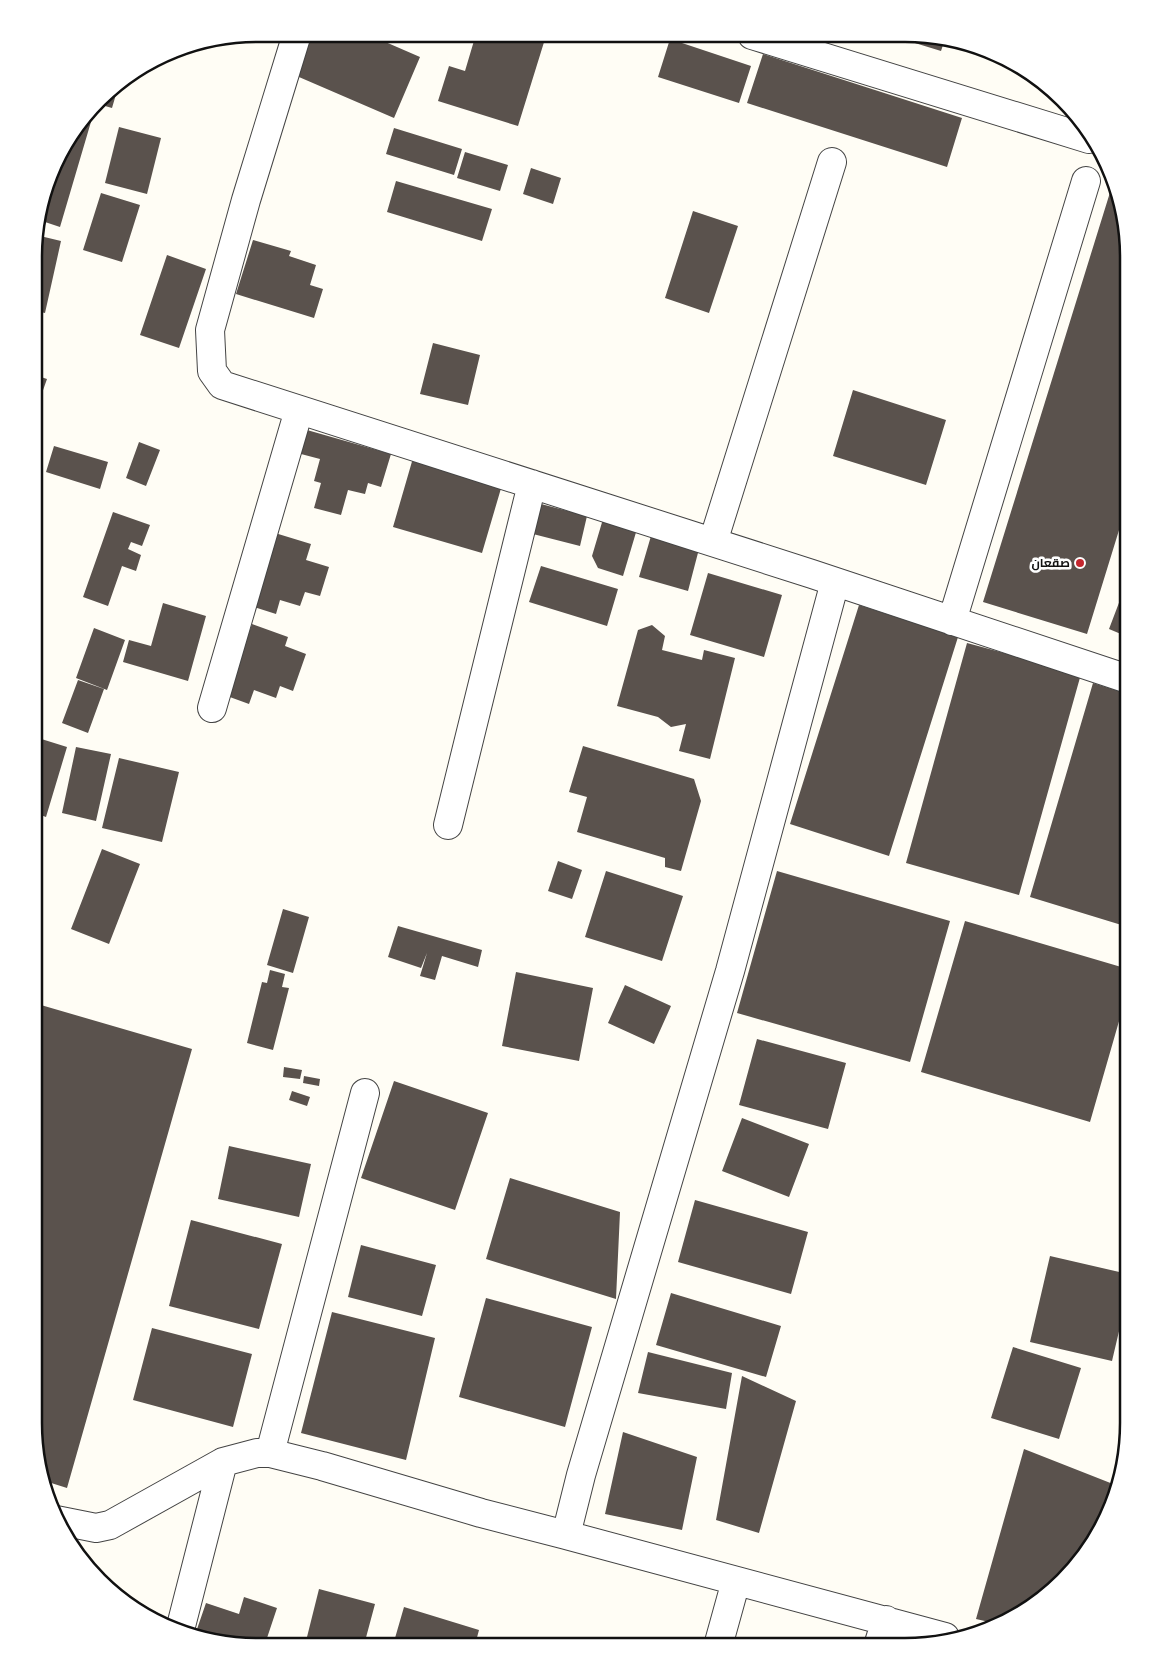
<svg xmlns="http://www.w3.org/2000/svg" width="1162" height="1680" font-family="'Times New Roman',Cairo,serif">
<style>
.building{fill:#5a524d}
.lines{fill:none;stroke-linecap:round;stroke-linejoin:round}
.minor-casing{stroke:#444;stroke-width:30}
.minor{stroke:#fff;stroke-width:28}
.poi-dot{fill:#c4262e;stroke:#fff;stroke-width:2}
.labels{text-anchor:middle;stroke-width:5;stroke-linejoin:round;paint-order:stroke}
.poi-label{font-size:12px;font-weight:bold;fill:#111;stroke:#fff;text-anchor:end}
.rim{fill:none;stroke:#111;stroke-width:2.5}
</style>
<rect width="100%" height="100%" fill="#fffdf5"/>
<path class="building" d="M309,34H367L420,57L394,118L292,74Z
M476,34L532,35L545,39L518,126L438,101L449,66L465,71Z
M892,36H934L945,39L941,51Z
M670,39L751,66L739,103L658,77Z
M763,54L962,118L947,167L747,103Z
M119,84L112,108L98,104L110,89Z
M90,114L93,115L60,227L39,220L64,146Z
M119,127L161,138L147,194L105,183Z
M394,128L462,149L454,175L386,154Z
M465,152L508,165L500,191L457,178Z
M531,168L561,178L553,204L523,194Z
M396,181L492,209L482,241L387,212Z
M1112,186L1128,258V501L1087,634L983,602Z
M101,193L140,205L122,262L83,250Z
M693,211L738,226L709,313L665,298Z
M36,235L61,241L45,313L36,311Z
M253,240L291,251L289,256L316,265L310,285L323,289L314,318L236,294Z
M167,255L206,269L179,348L140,335Z
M433,343L480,355L468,405L420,394Z
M35,375L47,379L36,410H35Z
M853,390L946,420L926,485L833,456Z
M307,430L391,454L381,487L368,483L365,494L348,490L341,515L314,508L321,483L314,481L320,459L301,454Z
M139,442L160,450L146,486L126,478Z
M54,446L108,462L100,489L46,472Z
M413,458L502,485L482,553L393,527Z
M541,504L587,516L580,546L533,534Z
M113,512L150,525L142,546L131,542L128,549L141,555L136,571L122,566L108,606L83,597Z
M603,519L637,529L623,576L598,568L592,556Z
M275,533L311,544L306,560L329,567L320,596L305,592L300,606L280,600L276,614L254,607Z
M651,536L699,549L688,591L639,577Z
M541,566L618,589L607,626L529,602Z
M708,573L782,595L764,657L690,635Z
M1128,579V637L1109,629Z
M163,603L206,616L188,681L123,662L129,640L151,646Z
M859,605L958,637L889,856L790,824Z
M252,624L288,637L285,646L306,654L293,691L280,686L276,698L254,690L249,704L227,696Z
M652,625L665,636L662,650L702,660L704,650L735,658L710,759L679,751L686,724L671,727L658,717L617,706L638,630Z
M94,628L125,640L107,690L76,678Z
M967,643L1081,674L1019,895L906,863Z
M78,680L104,689L88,733L62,723Z
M1093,683L1128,694V927L1030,897Z
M35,737L67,747L46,817L35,813Z
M583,746L694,779L701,801L681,871L665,867V858L577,832L587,797L569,792Z
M76,747L111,754L96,821L62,813Z
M119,758L179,772L162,842L102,828Z
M102,849L140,864L109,944L71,929Z
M558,861L582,870L572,899L548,891Z
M606,871L683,896L662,961L585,937Z
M777,871L950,921L910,1062L737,1013Z
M283,909L309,917L293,973L267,965Z
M965,921L1128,969V990L1090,1122L921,1072Z
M398,926L482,950L478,967L442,956L435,980L420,976L427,953L421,968L388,957Z
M270,970L285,974L282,987L289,988L273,1050L247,1043L262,982L267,983Z
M516,972L593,988L579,1061L502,1046Z
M625,985L671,1006L654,1044L608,1023Z
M34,1003L192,1049L67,1488L48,1482L34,1422Z
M757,1039L846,1063L828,1129L739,1105Z
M284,1067L302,1070L300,1079L283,1077Z
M304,1076L320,1079L319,1086L303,1083Z
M394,1081L488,1113L455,1210L361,1178Z
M292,1091L310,1097L307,1106L289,1100Z
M1127,1113H1128V1135L1122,1133Z
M742,1118L809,1144L789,1197L722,1171Z
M229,1146L311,1164L299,1217L218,1199Z
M510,1178L620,1212L616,1299L486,1259Z
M695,1200L808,1232L791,1294L678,1262Z
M191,1220L282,1244L259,1329L169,1306Z
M361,1245L436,1265L422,1316L348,1297Z
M1050,1256L1128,1274V1293L1112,1361L1030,1342Z
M671,1293L781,1326L766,1377L656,1345Z
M486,1298L592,1327L565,1427L459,1397Z
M332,1312L435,1338L406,1460L301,1433Z
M152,1328L252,1354L233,1427L133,1400Z
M1013,1347L1081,1368L1059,1439L991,1418Z
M648,1352L732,1373L726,1409L638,1393Z
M742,1376L796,1401L759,1533L716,1520Z
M623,1432L697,1457L682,1530L605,1514Z
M1024,1449L1113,1484L1104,1519L1090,1547L1052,1591L998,1624L976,1619Z
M319,1589L375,1604L364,1645H305Z
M244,1597L277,1608L265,1644H229L196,1632L206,1603L239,1614Z
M404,1607L479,1630L475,1645H393Z"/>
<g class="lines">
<defs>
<path id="minor" d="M297,34L246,200L210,330L212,371L222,385L812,574L1128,679
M752,35L1089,139
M713,542L832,162
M835,582L730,971L581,1475L566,1535L945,1637
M952,621L1086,181
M212,708L299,410
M448,825L532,484
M270,1453L365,1093
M56,1520L96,1528L110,1525L223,1462L257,1453H270L322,1466L481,1513L566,1535
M181,1626L223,1462
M718,1646L736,1581
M878,1646L886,1620"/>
</defs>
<use href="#minor" class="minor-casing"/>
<use href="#minor" class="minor"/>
</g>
<circle class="poi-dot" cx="1080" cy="563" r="5"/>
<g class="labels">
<g class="poi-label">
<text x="1070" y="567">صقعان</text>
</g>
</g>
<path d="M0 0H1162V1680H0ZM257 42H905A215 215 0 0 1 1120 257V1423A215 215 0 0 1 905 1638H257A215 215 0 0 1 42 1423V257A215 215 0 0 1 257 42Z" fill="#fff" fill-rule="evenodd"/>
<path class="rim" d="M257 42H905A215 215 0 0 1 1120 257V1423A215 215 0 0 1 905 1638H257A215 215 0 0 1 42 1423V257A215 215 0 0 1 257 42Z"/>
</svg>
